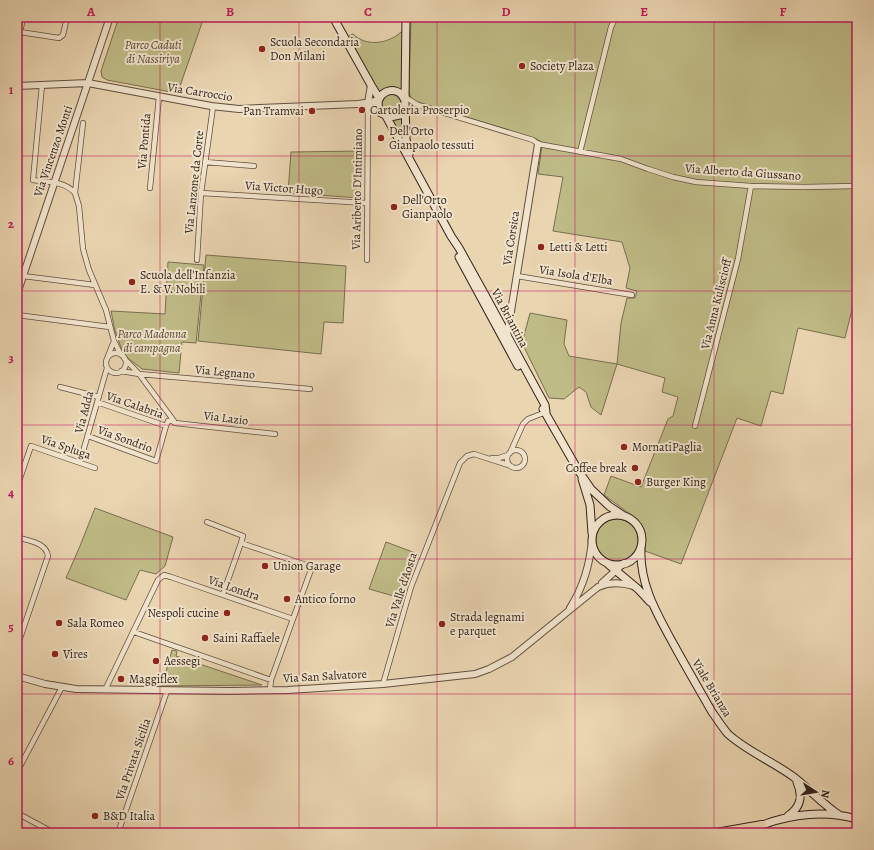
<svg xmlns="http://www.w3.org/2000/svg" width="874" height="850" font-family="Alegreya,serif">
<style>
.green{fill:#bfbb86;stroke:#796e50}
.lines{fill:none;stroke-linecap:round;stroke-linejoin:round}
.minor-casing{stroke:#614f40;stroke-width:6}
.tertiary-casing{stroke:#614f40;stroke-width:8}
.secondary-casing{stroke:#33221b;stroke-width:9}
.trunk-casing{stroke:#33221b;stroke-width:10}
.minor{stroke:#f1e4cc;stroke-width:4.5}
.tertiary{stroke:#f1e4cc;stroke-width:6}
.secondary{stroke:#f1e4cc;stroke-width:7}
.trunk{stroke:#ead5b1;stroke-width:8}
.grid{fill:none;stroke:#c2185b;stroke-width:1;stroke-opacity:0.55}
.poi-dot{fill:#8f2418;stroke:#f1e4cc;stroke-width:1.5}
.labels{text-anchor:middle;stroke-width:4;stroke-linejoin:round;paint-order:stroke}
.poi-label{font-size:12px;fill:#33221b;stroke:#f1e4cc;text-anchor:start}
.park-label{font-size:12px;font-style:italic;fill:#564836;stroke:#f1e4cc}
.street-label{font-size:12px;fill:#33221b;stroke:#f1e4cc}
.neatline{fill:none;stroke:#c2185b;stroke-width:1.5}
.grid-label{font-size:13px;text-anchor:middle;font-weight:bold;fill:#c2185b}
</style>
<rect width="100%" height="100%" fill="#ead5b1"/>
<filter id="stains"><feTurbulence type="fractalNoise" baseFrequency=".005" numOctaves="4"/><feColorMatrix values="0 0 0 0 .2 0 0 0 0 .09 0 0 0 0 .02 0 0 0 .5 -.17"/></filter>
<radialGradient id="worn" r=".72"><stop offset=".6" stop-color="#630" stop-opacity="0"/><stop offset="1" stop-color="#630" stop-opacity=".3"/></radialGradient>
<path class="green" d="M119,17H204L179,89L174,88L171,92L107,80L102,77L101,71Z
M411,17L857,18V289L845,338L798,328L783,394L771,391L761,426L737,418L681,564L645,551V533L637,519L604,495L611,476L641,487L668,419L673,416L678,397L662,392L665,378L617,364L601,415L591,407L586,392L579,387L564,399L549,398L522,343L530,313L567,320L564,344L569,356L617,364L621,323L627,298H635L637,291L626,288L630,268L622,242L553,231L563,177L538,174L542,146L537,139L415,101L411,98L409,92Z
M401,32H403L402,90C391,86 387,87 378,94L349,36L353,34C366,47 388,44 401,32Z
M381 104a10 10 0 1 1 20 0a10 10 0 1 1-20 0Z
M404,115L407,151L390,120Z
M363,151L360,198L288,193L291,152Z
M206,255L346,266L343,323L324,322L321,354L198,341Z
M168,262L204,265L196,343L182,342L179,373L142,369L129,359L123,353L115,331L111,311L165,314Z
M95,508L173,537L165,566L156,574L140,570L126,600L66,578L80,546Z
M596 540a21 21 0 1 1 42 0a21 21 0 1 1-42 0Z
M386,542L418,554L401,598L369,589Z
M172,650L177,651L176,656L262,685L162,686Z"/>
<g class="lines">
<defs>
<path id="minor" d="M20,32L59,38L63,35L67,17
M17,49L23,17
M42,85L33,180C48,182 64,181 75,193
M405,97L418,105L533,140L538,144L621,159L648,169L673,177L696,182L751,186L804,187L857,186
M83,123L75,193L79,206L83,249L89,270L106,310L114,341L121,355
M580,152L611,27L616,17
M205,162L254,166
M150,188L159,97
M201,193L366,203
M197,260L201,193L213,107
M367,260L368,104
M23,276L95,285
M517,276L632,295
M17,315L110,327
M106 363a10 10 0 1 1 20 0a10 10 0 1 1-20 0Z
M108,356L114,341
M124,358L139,374L174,421
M121,371L139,374L310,389
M60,387L99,397
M97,402L166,426
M695,426L738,259L751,186
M88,436L156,461L166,426L168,421H172L175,423L275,434
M507 459a9 9 0 1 1 18 0a9 9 0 1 1-18 0Z
M510,453L523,424L528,419L546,412
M492,458H499L508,455
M80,462L107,368
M17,487L31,446L95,468
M207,522L243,536L241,543
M17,537C28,541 46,542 48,556L17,647
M223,594L241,543L312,567L293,619
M134,632L271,680
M17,661L18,662L17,666
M383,684L411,587L460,463L467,456L474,454L511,466
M105,690L158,580L164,575L171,577L293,619L271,680L270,690
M17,772L62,687
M17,813L54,833
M118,833L167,691"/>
<path id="tertiary" d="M17,86L88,83L211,106L239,109L358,104L372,102L379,99
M368,103L371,85
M362,105L380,110
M17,294L110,17
M507,336L538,144
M602,583L624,563
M570,608C584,586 590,565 592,539
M17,676L45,684L76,689L230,691L288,690L383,684L475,674L489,669L512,657L598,587C610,582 620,582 633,586"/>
<path id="secondary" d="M333,17L371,85L379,98
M405,100L406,17
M405,106L400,115L390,117L381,113C369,94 398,80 405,101L406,139L409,154
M386,116L451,236L459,248L485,295L545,405L546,412
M459,257L518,366
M543,409L578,470L591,489L609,506L624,516
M582,479L590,505L592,533
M592 540a25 25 0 1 1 50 0a25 25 0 1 1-50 0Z
M641,547C639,584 657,614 674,645C686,667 699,689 712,712C717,719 722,727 728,734C748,752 774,762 795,778C810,790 823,804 839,815
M608,564L638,589L650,602
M788,816C801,807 803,796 797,782
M752,833C758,826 765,824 774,821C801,813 829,811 857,819"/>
<path id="trunk" d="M716,833L762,825"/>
</defs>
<use href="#minor" class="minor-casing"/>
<use href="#tertiary" class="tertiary-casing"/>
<use href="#secondary" class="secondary-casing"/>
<use href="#trunk" class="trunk-casing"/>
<use href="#minor" class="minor"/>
<use href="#tertiary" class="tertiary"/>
<use href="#secondary" class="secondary"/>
<use href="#trunk" class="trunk"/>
</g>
<path class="grid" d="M160,17V833M299,17V833M437,17V833M575,17V833M714,17V833M17,156H857M17,291H857M17,425H857M17,559H857M17,694H857"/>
<g class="poi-dot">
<circle cx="262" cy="49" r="4"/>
<circle cx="522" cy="66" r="4"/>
<circle cx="362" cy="110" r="4"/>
<circle cx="312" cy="111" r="4"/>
<circle cx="381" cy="138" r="4"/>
<circle cx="394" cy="207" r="4"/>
<circle cx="541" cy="247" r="4"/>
<circle cx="132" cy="282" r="4"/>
<circle cx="624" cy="447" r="4"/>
<circle cx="635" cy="468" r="4"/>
<circle cx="638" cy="482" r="4"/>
<circle cx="265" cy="566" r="4"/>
<circle cx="287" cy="599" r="4"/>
<circle cx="227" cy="613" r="4"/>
<circle cx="59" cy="623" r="4"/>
<circle cx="442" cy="624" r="4"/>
<circle cx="205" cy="638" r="4"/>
<circle cx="55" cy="654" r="4"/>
<circle cx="156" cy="661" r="4"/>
<circle cx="121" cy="679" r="4"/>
<circle cx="95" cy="816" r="4"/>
</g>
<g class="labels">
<g class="poi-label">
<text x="270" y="46">Scuola Secondaria<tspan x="270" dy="14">Don Milani</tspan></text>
<text x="530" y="70">Society Plaza</text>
<text x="370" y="114">Cartoleria Proserpio</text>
<text x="304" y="115" text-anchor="end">Pan Tramvai</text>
<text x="389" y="135">Dell'Orto<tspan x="389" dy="14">Gianpaolo tessuti</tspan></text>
<text x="402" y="204">Dell'Orto<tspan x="402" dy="14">Gianpaolo</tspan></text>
<text x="549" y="251">Letti &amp; Letti</text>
<text x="140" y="279">Scuola dell'Infanzia<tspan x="140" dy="14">E. &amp; V. Nobili</tspan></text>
<text x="632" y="451">MornatiPaglia</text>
<text x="627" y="472" text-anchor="end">Coffee break</text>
<text x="646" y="486">Burger King</text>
<text x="273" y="570">Union Garage</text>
<text x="295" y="603">Antico forno</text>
<text x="219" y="617" text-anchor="end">Nespoli cucine</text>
<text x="450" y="621">Strada legnami<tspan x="450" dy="14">e parquet</tspan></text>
<text x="67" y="627">Sala Romeo</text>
<text x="213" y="642">Saini Raffaele</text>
<text x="63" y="658">Vires</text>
<text x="164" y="665">Aessegi</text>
<text x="129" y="683">Maggiflex</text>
<text x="103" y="820">B&amp;D Italia</text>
</g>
<g class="park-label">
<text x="153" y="49">Parco Caduti<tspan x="153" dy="14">di Nassiriya</tspan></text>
<text x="152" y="338">Parco Madonna<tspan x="152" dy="14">di campagna</tspan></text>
</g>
<g class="street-label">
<text transform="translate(200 92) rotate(9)" y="4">Via Carroccio</text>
<text transform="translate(144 141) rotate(-85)" y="4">Via Pontida</text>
<text transform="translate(53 151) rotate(-71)" y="4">Via Vincenzo Monti</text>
<text transform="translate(743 172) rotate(4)" y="4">Via Alberto da Giussano</text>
<text transform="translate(194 182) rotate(-84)" y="4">Via Lanzone da Corte</text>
<text transform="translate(284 188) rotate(4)" y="4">Via Victor Hugo</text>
<text transform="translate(357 189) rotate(-89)" y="4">Via Ariberto D'Intimiano</text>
<text transform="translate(511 238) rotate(-81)" y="4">Via Corsica</text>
<text transform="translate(576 275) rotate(9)" y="4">Via Isola d'Elba</text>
<text transform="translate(716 304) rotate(-76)" y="4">Via Anna Kuliscioff</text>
<text transform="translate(510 318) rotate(62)" y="4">Via Briantina</text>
<text transform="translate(225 372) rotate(5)" y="4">Via Legnano</text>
<text transform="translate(135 405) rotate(19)" y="4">Via Calabria</text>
<text transform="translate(84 412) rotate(-75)" y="4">Via Adda</text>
<text transform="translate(226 418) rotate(7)" y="4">Via Lazio</text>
<text transform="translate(125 439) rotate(20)" y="4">Via Sondrio</text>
<text transform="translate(66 447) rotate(19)" y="4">Via Spluga</text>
<text transform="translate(234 588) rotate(19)" y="4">Via Londra</text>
<text transform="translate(401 590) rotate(-72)" y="4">Via Valle d'Aosta</text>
<text transform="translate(325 676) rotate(-3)" y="4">Via San Salvatore</text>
<text transform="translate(712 688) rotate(59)" y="4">Viale Brianza</text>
<text transform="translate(133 759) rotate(-71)" y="4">Via Privata Sicilia</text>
</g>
</g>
<rect width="874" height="850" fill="none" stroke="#ead5b1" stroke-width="44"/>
<g transform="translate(816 792) rotate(102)" stroke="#f1e4cc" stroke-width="3" paint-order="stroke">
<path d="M0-3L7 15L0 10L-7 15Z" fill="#33221b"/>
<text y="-6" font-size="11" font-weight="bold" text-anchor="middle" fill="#33221b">N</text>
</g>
<rect x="22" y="22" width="830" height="806" class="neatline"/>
<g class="grid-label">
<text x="91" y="16">A</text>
<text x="230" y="16">B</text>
<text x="368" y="16">C</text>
<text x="506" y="16">D</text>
<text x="644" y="16">E</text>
<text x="783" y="16">F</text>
<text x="11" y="94">1</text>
<text x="11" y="228">2</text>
<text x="11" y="362">3</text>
<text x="11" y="497">4</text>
<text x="11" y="631">5</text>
<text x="11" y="765">6</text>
</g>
<rect width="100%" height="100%" filter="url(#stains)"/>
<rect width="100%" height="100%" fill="url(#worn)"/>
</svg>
